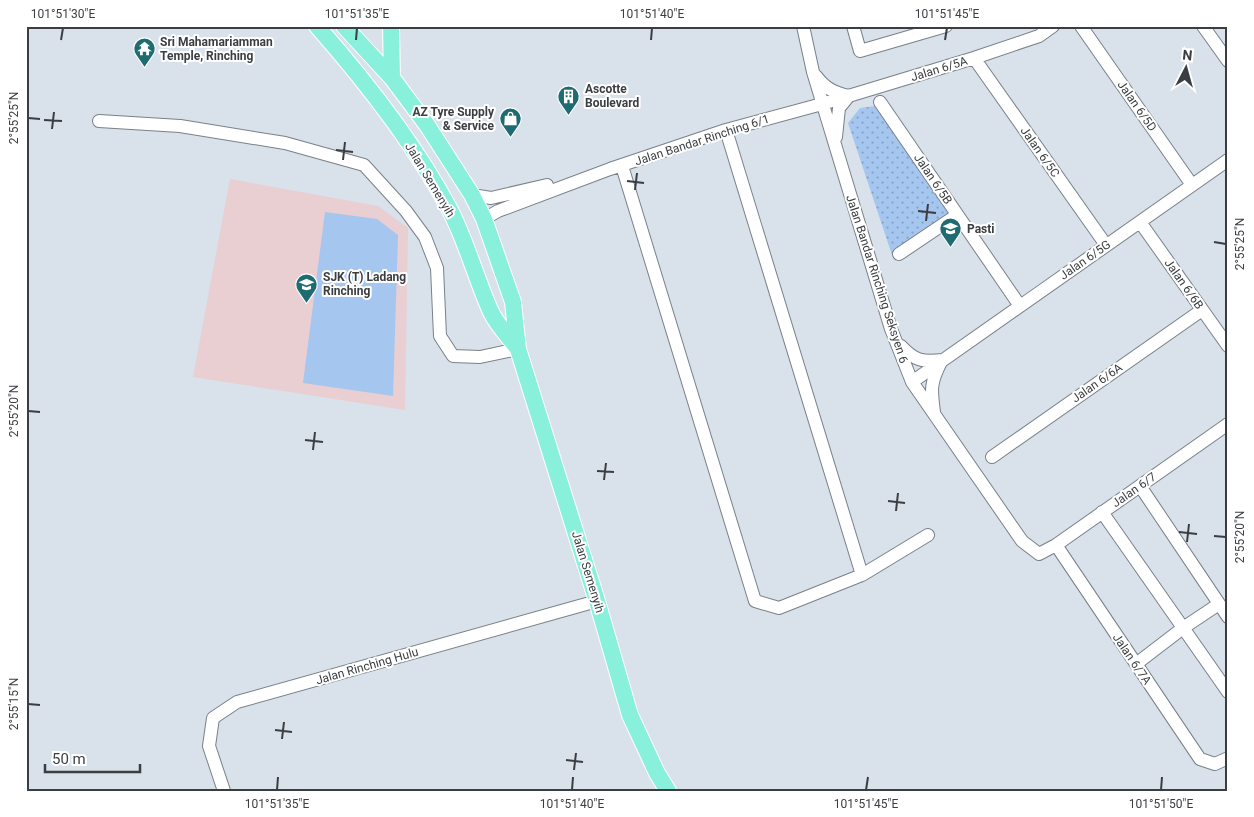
<svg xmlns="http://www.w3.org/2000/svg" width="1254" height="817" font-family="Roboto,sans-serif">
<style>
.education{fill:#e9ced2}
.grass{fill:url(#grass-dots)}
.garden{fill:#a5c6ef}
.lines{fill:none;stroke-linecap:round;stroke-linejoin:round}
.minor-casing{stroke:#798089;stroke-width:14}
.major-casing{stroke:#fff;stroke-width:18}
.minor{stroke:#fff;stroke-width:12}
.major{stroke:#89f1db;stroke-width:16}
.ticks{fill:none;stroke:#3a3d41;stroke-width:2}
.labels{text-anchor:middle;stroke-width:4;stroke-linejoin:round;paint-order:stroke}
.poi-label{font-size:12px;font-weight:bold;fill:#3a3d41;stroke:#fff;text-anchor:start}
.street-label{font-size:12px;fill:#3a3d41;stroke:#fff}
.neatline{fill:none;stroke:#3a3d41;stroke-width:2}
.ticks-label{font-size:12px;text-anchor:middle;fill:#3a3d41}
</style>
<defs>
<pattern id="grass-dots" width="8" height="8" patternUnits="userSpaceOnUse" patternTransform="scale(1.25)"><rect width="8" height="8" fill="#a5c6ef"/><path d="M2 2h.1M6 6h.1" fill="none" stroke="#87a2c3" stroke-width="1.8" stroke-linecap="round"/></pattern>
</defs>
<rect width="100%" height="100%" fill="#d9e1ea"/>
<path class="education" d="M230,179L378,206L408,228L405,410L193,377Z"/>
<path class="grass" d="M875,106L951,215L892,255L848,123L860,108Z"/>
<path class="garden" d="M325,212L377,219L398,235L393,396L303,383Z"/>
<g class="lines">
<defs>
<path id="minor" d="M803,26L813,72L891,329L912,382L1022,541L1039,554L1056,545L1228,424
M853,26L860,51L946,26
M1081,26L1192,185
M1203,26L1228,61
M974,58L1106,245
M816,76C825,88 834,93 849,96
M880,102L1020,306
M99,121L180,126L285,143L364,165L406,211L425,237L437,268L440,336L453,356L480,357L518,349
M726,130L862,575
M836,137L839,108L849,96
M622,166L755,601L779,608L862,575L928,535
M472,195L491,198L547,185
M484,219L498,211L610,169L726,130L822,104L974,58L1039,36L1053,26
M1140,222L1228,346
M899,254L957,215
M901,346C915,361 922,362 943,360
M912,382L1228,160
M934,412C931,390 930,383 941,362
M992,457L1202,310
M1140,486L1228,617
M1102,512L1228,692
M1056,545L1200,759L1215,764L1228,758
M1136,664L1183,628L1219,604
M224,791L209,746L213,718L237,702L597,601"/>
<path id="major" d="M317,26C367,83 415,144 450,210C467,243 476,279 491,312C497,325 509,337 518,349
M344,26L392,78L427,125L472,195L484,219L513,302L518,349L597,601L630,715L657,773L668,791
M391,26L392,78"/>
</defs>
<use href="#minor" class="minor-casing"/>
<use href="#major" class="major-casing"/>
<use href="#minor" class="minor"/>
<use href="#major" class="major"/>
</g>
<path class="ticks" d="M61,40L63,28M356,40L357,28M651,40L652,28M945,40L947,28M28,118L40,119M44,120L62,121M52,129L54,112M336,150L353,152M343,160L345,142M627,181L644,183M635,190L637,173M918,211L936,213M926,221L928,204M1214,242L1226,244M28,411L40,412M305,440L323,442M313,450L315,432M597,471L614,472M604,480L606,463M888,501L905,503M896,511L898,493M1179,532L1197,534M1214,536L1226,537M1187,542L1189,524M28,704L40,705M275,730L292,732M282,739L284,722M566,760L583,762M574,770L576,753M277,790L278,777M572,790L573,777M866,790L868,777M1161,790L1162,777"/>
<defs>
<symbol id="temple-pin" viewBox="-11 -11 22 30"><path d="M0 17L-7.5 6A9.5 9.5 0 1 1 7.5 6Z" fill="#1f6b72" stroke="#fff"/><path d="M0-6L5-2H3V0L6.5 2.5H4V6H1.5V3h-3V6H-4V2.5H-6.5L-3 0V-2H-5Z" fill="#fff"/></symbol>
<symbol id="building-pin" viewBox="-11 -11 22 30"><path d="M0 17L-7.5 6A9.5 9.5 0 1 1 7.5 6Z" fill="#1f6b72" stroke="#fff"/><path d="M-4-6H4V6H1V3H-1V6H-4ZM-2.5-4.3h1.7v1.8h-1.7ZM.8-4.3h1.7v1.8H.8ZM-2.5-1h1.7V.8h-1.7ZM.8-1h1.7V.8H.8Z" fill="#fff"/></symbol>
<symbol id="shop-pin" viewBox="-11 -11 22 30"><path d="M0 17L-7.5 6A9.5 9.5 0 1 1 7.5 6Z" fill="#1f6b72" stroke="#fff"/><path d="M-5-2.5h2.3a2.7 3.5 0 0 1 5.4 0H5L5.5 6h-11ZM-1.5-2.5h3a1.5 2.3 0 0 0-3 0Z" fill="#fff"/></symbol>
<symbol id="school-pin" viewBox="-11 -11 22 30"><path d="M0 17L-7.5 6A9.5 9.5 0 1 1 7.5 6Z" fill="#1f6b72" stroke="#fff"/><path d="M0-5L7-2L0 1L-7-2ZM-4 1L0 2.5L4 1V4Q0 6-4 4Z" fill="#fff"/></symbol>
</defs>
<g fill-rule="evenodd">
<use href="#temple-pin" x="132" y="36" width="25" height="34"/>
<use href="#building-pin" x="556" y="84" width="25" height="34"/>
<use href="#shop-pin" x="498" y="106" width="25" height="34"/>
<use href="#school-pin" x="938" y="216" width="25" height="34"/>
<use href="#school-pin" x="294" y="272" width="25" height="34"/>
</g>
<g class="labels">
<g class="poi-label">
<text x="160" y="46">Sri Mahamariamman<tspan x="160" dy="14">Temple, Rinching</tspan></text>
<text x="585" y="93">Ascotte<tspan x="585" dy="14">Boulevard</tspan></text>
<text x="494" y="116" text-anchor="end">AZ Tyre Supply<tspan x="494" dy="14">&amp; Service</tspan></text>
<text x="967" y="233">Pasti</text>
<text x="323" y="281">SJK (T) Ladang<tspan x="323" dy="14">Rinching</tspan></text>
</g>
<g class="street-label">
<text transform="translate(939 69) rotate(-17)" y="4">Jalan 6/5A</text>
<text transform="translate(1137 106) rotate(55)" y="4">Jalan 6/5D</text>
<text transform="translate(702 140) rotate(-18)" y="4">Jalan Bandar Rinching 6/1</text>
<text transform="translate(1040 152) rotate(55)" y="4">Jalan 6/5C</text>
<text transform="translate(933 179) rotate(56)" y="4">Jalan 6/5B</text>
<text transform="translate(430 180) rotate(59)" y="4">Jalan Semenyih</text>
<text transform="translate(1085 260) rotate(-35)" y="4">Jalan 6/5G</text>
<text transform="translate(877 279) rotate(72)" y="4">Jalan Bandar Rinching Seksyen 6</text>
<text transform="translate(1184 284) rotate(55)" y="4">Jalan 6/6B</text>
<text transform="translate(1097 383) rotate(-35)" y="4">Jalan 6/6A</text>
<text transform="translate(1134 490) rotate(-35)" y="4">Jalan 6/7</text>
<text transform="translate(588 572) rotate(73)" y="4">Jalan Semenyih</text>
<text transform="translate(1132 659) rotate(56)" y="4">Jalan 6/7A</text>
<text transform="translate(367 666) rotate(-16)" y="4">Jalan Rinching Hulu</text>
</g>
</g>
<rect width="1254" height="817" fill="none" stroke="#ffffff" stroke-width="55"/>
<g transform="translate(1186 68) rotate(6)" stroke="#ffffff" stroke-width="4" paint-order="stroke">
<path d="M0-4L9 19L0 12L-9 19Z" fill="#3a3d41"/>
<text y="-8" font-size="14" font-weight="bold" text-anchor="middle" fill="#3a3d41">N</text>
</g>
<path d="M45 764v8h95v-8" fill="none" stroke="#3a3d41" stroke-width="2.5"/>
<text x="52" y="764" font-size="15" fill="#3a3d41" stroke="#ffffff" stroke-width="4" paint-order="stroke">50 m</text>
<rect x="28" y="28" width="1198" height="762" class="neatline"/>
<g class="ticks-label">
<text x="63" y="18">101°51'30"E</text>
<text x="357" y="18">101°51'35"E</text>
<text x="652" y="18">101°51'40"E</text>
<text x="947" y="18">101°51'45"E</text>
<text transform="translate(14 118) rotate(-90)" y="4">2°55'25"N</text>
<text transform="translate(1240 244) rotate(-90)" y="4">2°55'25"N</text>
<text transform="translate(14 411) rotate(-90)" y="4">2°55'20"N</text>
<text transform="translate(1240 537) rotate(-90)" y="4">2°55'20"N</text>
<text transform="translate(14 704) rotate(-90)" y="4">2°55'15"N</text>
<text x="277" y="808">101°51'35"E</text>
<text x="572" y="808">101°51'40"E</text>
<text x="866" y="808">101°51'45"E</text>
<text x="1161" y="808">101°51'50"E</text>
</g>
</svg>
